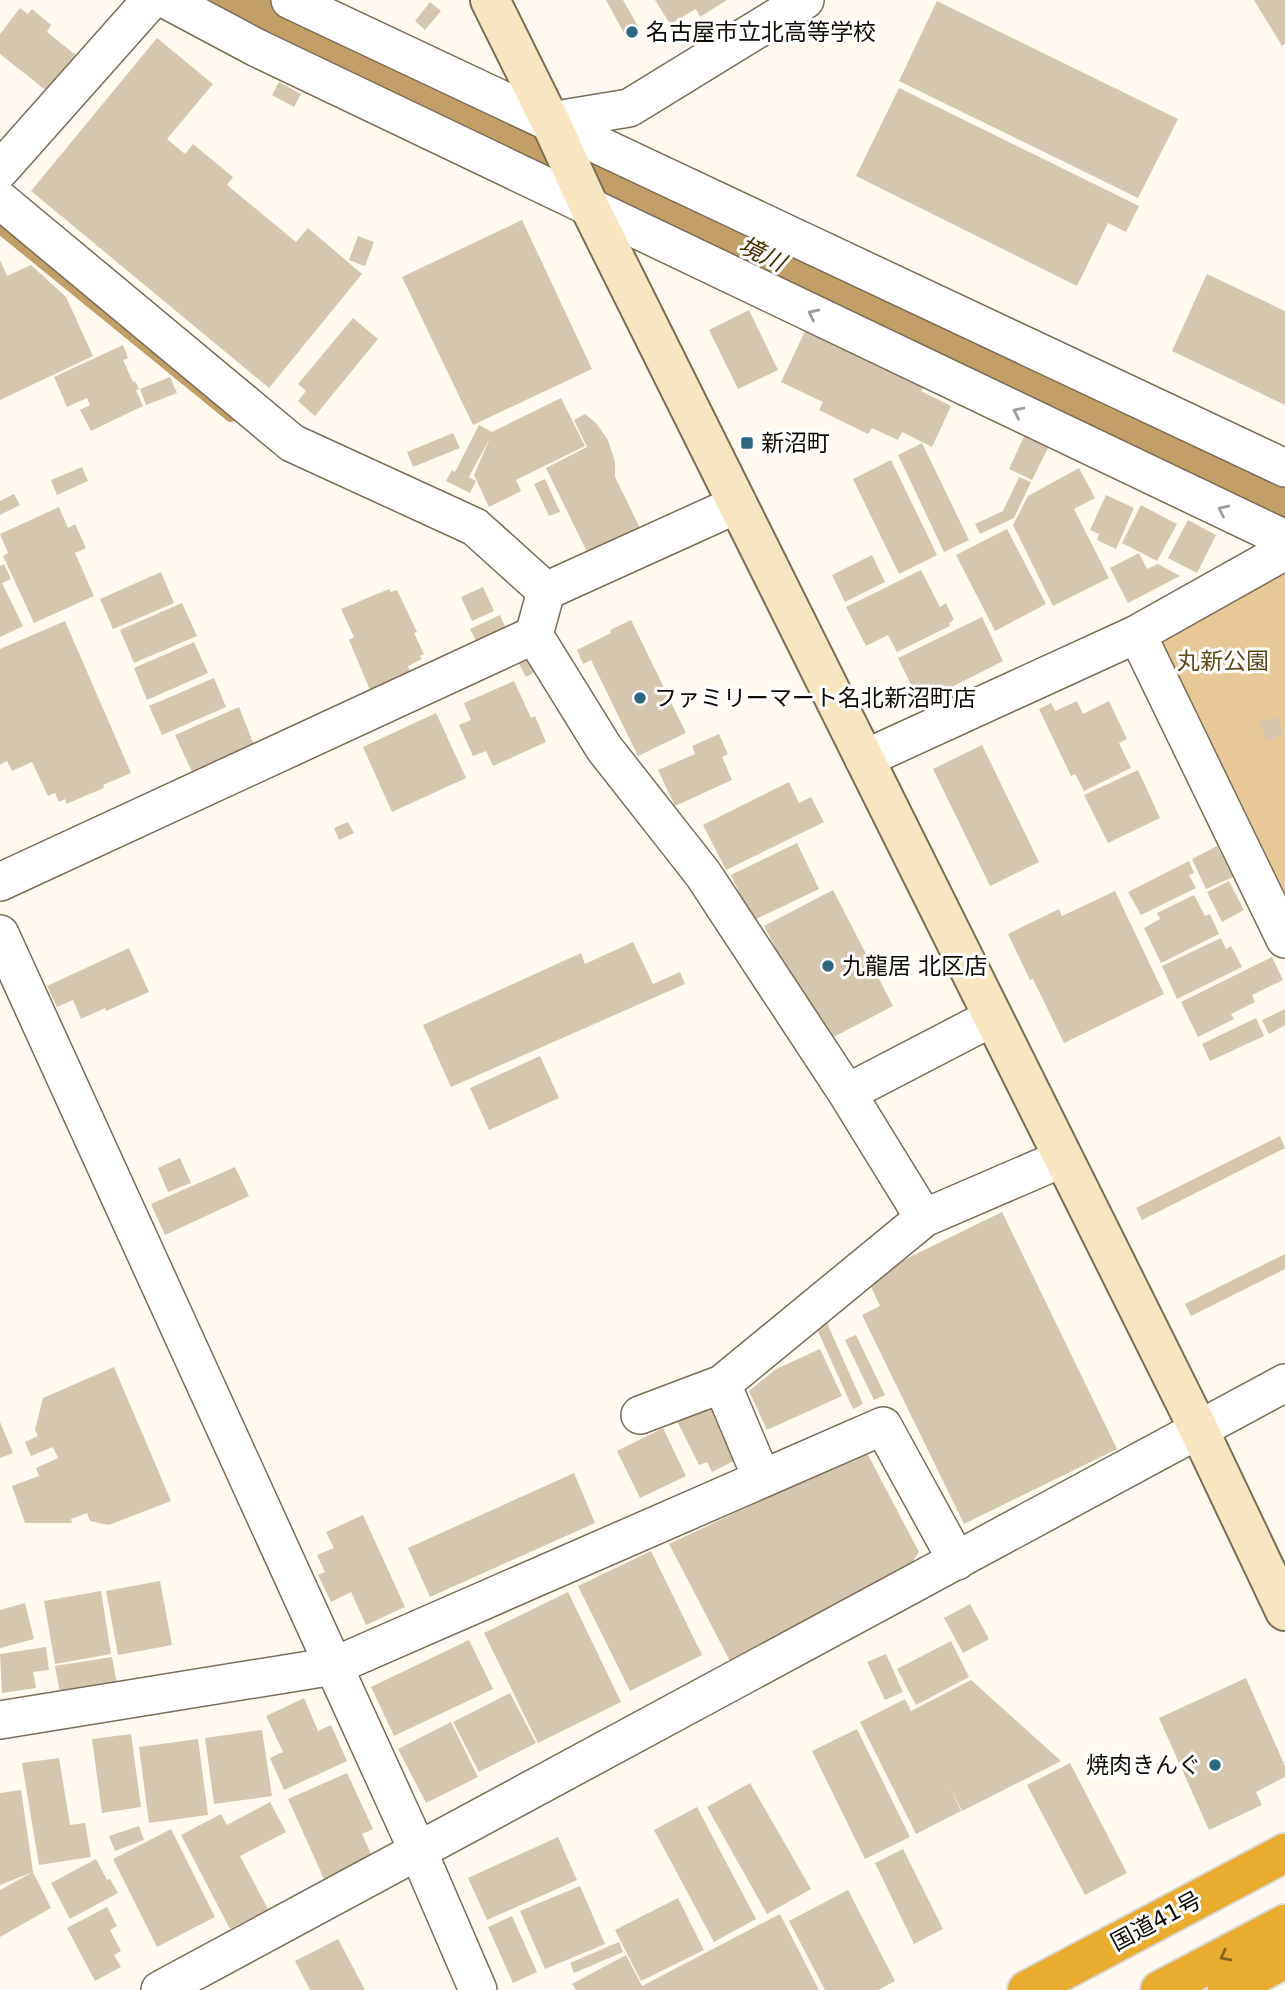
<svg xmlns="http://www.w3.org/2000/svg" width="1285" height="1990" font-family="'DejaVu Sans','Noto Sans JP',sans-serif">
<style>
.green{fill:#e7c997}
.lines{fill:none;stroke-linecap:round;stroke-linejoin:round}
.stream{stroke:#c19f66;stroke-width:12}
.river{stroke:#c19f66;stroke-width:70}
.building{fill:#d5c7af}
.street-casing{stroke:#7a6d58;stroke-width:40}
.secondary-casing{stroke:#7a6d58;stroke-width:42}
.highway-casing{stroke:#d9d8d7;stroke-width:42}
.street{stroke:#fff;stroke-width:37}
.secondary{stroke:#f8e6c1;stroke-width:38}
.highway{stroke:#e9ac2f;stroke-width:38}
.oneway{stroke:#9f9d9b}
.oneway2{stroke:#87631c}
.poi-dot{fill:#2e6780;stroke:#fff;stroke-width:2.5}
.labels{text-anchor:middle;stroke-width:6;stroke-linejoin:round;paint-order:stroke}
.poi-label{font-size:23px;fill:#0f0a04;stroke:#fff;text-anchor:start}
.park-label{font-size:23px;fill:#5f471a;stroke:#fff}
.street-label{font-size:23px;fill:#0f0a04;stroke:#fff}
.water-label{font-size:24px;font-style:italic;fill:#462f00;stroke:#fff}
</style>
<rect width="100%" height="100%" fill="#fff9ef"/>
<path class="green" d="M1285,556V932L1141,634Z"/>
<g class="lines">
<path class="stream" d="M0,228L231,416"/>
<path class="river" d="M240,0L516,137L1285,508"/>
</g>
<path class="building" d="M606,0H623L639,28L625,35Z
M655,0H727L700,17L696,9L670,24Z
M1254,0H1285V44L1282,46Z
M937,1L1178,119L1138,198L899,81Z
M430,2L441,11L425,30L415,21Z
M20,8L28,14L32,9L51,25L47,32L77,56L48,92L0,54V34Z
M157,38L213,84L167,139L185,154L193,144L233,177L227,185L296,242L308,228L362,274L269,388L31,191Z
M279,82L301,94L294,107L272,95Z
M899,88L1139,206L1126,232L1108,223L1077,286L856,176Z
M522,220L592,369L473,425L402,277Z
M358,236L374,242L365,266L349,260Z
M0,260L7,276L31,265L66,297L93,356L0,400Z
M1207,274L1285,311V405L1172,351Z
M749,310L778,370L738,389L709,330Z
M353,318L378,339L315,416L298,401L306,391L298,384Z
M806,329L924,386L921,391L951,406L932,447L902,432L898,440L872,428L868,434L819,410L823,402L781,382Z
M123,345L128,358L123,360L133,382L135,381L139,389L136,390L143,406L91,431L80,410L90,405L87,398L67,407L54,377Z
M170,377L177,393L146,405L140,389Z
M561,398L585,446L516,480L521,491L489,507L474,475L490,438L469,477L476,481L470,493L446,481L452,470L455,472L479,425L492,432Z
M585,414L596,423L608,440L615,462V477L640,528L588,554L546,468L587,447L574,420Z
M1026,432L1050,444L1032,480L1009,469Z
M453,433L460,448L413,467L407,452Z
M922,443L969,540L944,552L898,455Z
M891,460L937,555L899,574L853,479Z
M82,467L88,481L57,495L51,480Z
M1079,468L1095,498L1074,509L1109,578L1053,606L1013,525L1028,496Z
M1019,477L1031,482L1014,518L980,534L975,524L1003,511Z
M545,479L560,512L549,516L534,484Z
M14,494L20,505L0,515V501Z
M1106,495L1134,508L1116,549L1097,540L1099,534L1090,530Z
M1141,505L1177,524L1157,561L1122,543Z
M59,507L68,528L75,524L86,548L75,553L94,596L34,623L3,556L8,553L0,534Z
M1188,520L1216,535L1197,573L1168,558Z
M1007,529L1046,604L995,631L956,555Z
M1139,553L1147,569L1158,564L1180,576L1128,603L1110,568Z
M872,555L885,582L845,602L832,575Z
M4,564L11,579L2,583L23,626L0,637V566Z
M921,570L940,607L946,603L954,620L949,623L950,626L897,652L888,635L866,646L846,607Z
M161,572L174,603L113,629L100,599Z
M483,587L494,611L472,621L461,597Z
M389,589L391,592L397,590L417,632L414,633L424,654L420,656L422,659L408,666L410,671L370,690L349,640L354,637L341,609Z
M182,603L197,636L134,663L120,630Z
M500,615L506,629L477,643L470,629Z
M982,617L1003,661L920,703L898,658Z
M631,620L686,733L638,756L591,660L583,664L577,650L611,633L610,630Z
M65,621L131,773L103,785L104,788L66,804L65,799L59,802L55,793L48,796L32,762L12,771L7,761L0,765V649Z
M194,642L208,673L147,700L134,668Z
M530,654L538,670L526,677L517,660Z
M214,678L226,707L162,735L149,706Z
M514,681L531,718L535,716L546,742L493,766L486,751L473,756L459,725L471,720L464,703Z
M1077,701L1083,714L1109,701L1127,739L1119,743L1131,768L1084,791L1075,774L1071,776L1039,709L1051,703L1055,711Z
M239,707L254,745L192,772L175,735Z
M436,713L466,778L392,812L363,747Z
M1277,716L1284,733L1267,741L1259,723Z
M719,734L728,754L722,757L732,780L675,806L658,770L695,754L692,746Z
M982,745L1039,862L990,886L933,769Z
M1138,770L1160,818L1108,843L1084,795Z
M789,782L799,803L811,797L824,822L726,870L703,825Z
M348,822L354,833L339,840L334,828Z
M797,843L819,889L752,921L731,875Z
M1217,846L1233,877L1206,889L1192,859Z
M1189,861L1194,873L1189,875L1196,888L1141,915L1128,892Z
M1229,881L1244,910L1222,922L1207,892Z
M833,890L893,1006L824,1042L764,926Z
M1115,891L1164,994L1064,1043L1033,979L1030,980L1008,934L1059,909L1062,916Z
M1194,895L1205,916L1210,914L1219,934L1161,963L1144,928L1160,919L1157,913Z
M1221,938L1226,949L1231,946L1242,967L1177,999L1162,966Z
M633,942L653,984L680,972L685,984L451,1087L423,1025L581,953L585,964Z
M129,948L149,992L106,1011L105,1008L81,1019L73,1000L57,1007L47,986Z
M1272,957L1283,980L1252,995L1255,1002L1231,1014L1234,1019L1198,1037L1181,1002Z
M1285,1009V1025L1269,1034L1262,1020Z
M1256,1018L1264,1036L1210,1061L1202,1044Z
M540,1056L559,1098L489,1130L470,1088Z
M1280,1136L1285,1148L1142,1220L1136,1208Z
M180,1158L191,1183L168,1192L158,1168Z
M235,1167L249,1196L165,1235L151,1204Z
M1002,1212L1117,1449L964,1524L862,1315L880,1306L867,1278Z
M1285,1254V1269L1191,1316L1185,1304Z
M827,1323L863,1404L853,1409L816,1327Z
M856,1335L885,1395L874,1400L845,1340Z
M820,1349L842,1396L767,1430L749,1391L776,1369Z
M114,1367L171,1501L109,1525L90,1521L87,1513L71,1519L72,1523H25L12,1486L39,1476L36,1468L58,1458L53,1447L31,1456L25,1442L38,1436L35,1430L43,1398Z
M709,1405L736,1460L712,1472L707,1462L699,1465L677,1421Z
M0,1422L13,1453L0,1458Z
M663,1428L686,1476L640,1498L617,1451Z
M866,1451L919,1552L906,1571L731,1663L669,1544Z
M574,1473L595,1523L430,1597L408,1548Z
M363,1515L405,1607L366,1625L351,1592L331,1602L318,1575L325,1572L317,1555L334,1548L326,1532Z
M651,1551L702,1655L630,1691L578,1586Z
M160,1581L172,1645L118,1655L106,1591Z
M101,1591L111,1654L55,1664L44,1601Z
M568,1592L621,1702L538,1743L484,1633Z
M25,1603L34,1639L0,1648V1610Z
M970,1604L989,1639L963,1653L944,1618Z
M469,1640L493,1689L394,1736L371,1687Z
M951,1641L969,1677L916,1705L897,1669Z
M46,1647L49,1670L33,1672L36,1688L2,1693L0,1654Z
M886,1654L903,1692L885,1700L867,1662Z
M112,1657L117,1684L60,1693L55,1666Z
M1246,1678L1285,1766V1777L1256,1792L1262,1805L1209,1830L1159,1718Z
M971,1680L1061,1761L962,1811L949,1785L961,1811L916,1834L860,1722L905,1699L911,1711Z
M510,1693L536,1743L479,1772L453,1722Z
M304,1698L318,1731L331,1725L347,1761L284,1790L270,1758L283,1752L266,1716Z
M451,1722L478,1777L426,1803L398,1749Z
M857,1729L910,1837L865,1859L812,1751Z
M262,1730L272,1796L214,1804L205,1738Z
M131,1734L141,1807L102,1813L92,1739Z
M198,1739L208,1815L149,1823L139,1747Z
M59,1758L70,1825L85,1823L91,1857L39,1865L22,1763Z
M1070,1763L1127,1873L1085,1895L1027,1785Z
M347,1773L373,1829L362,1834L372,1856L324,1879L288,1799Z
M750,1783L811,1889L767,1914L707,1807Z
M21,1790L33,1872L0,1885V1793Z
M270,1802L286,1832L240,1856L268,1909L230,1929L181,1835L221,1814L227,1825Z
M697,1807L756,1919L714,1942L654,1830Z
M139,1826L144,1840L115,1851L109,1836Z
M171,1829L215,1917L157,1947L113,1859Z
M558,1837L577,1880L487,1920L468,1878Z
M903,1849L943,1929L914,1944L875,1863Z
M96,1859L107,1880L110,1879L118,1893L70,1919L51,1883Z
M33,1872L51,1908L0,1937V1890Z
M580,1886L605,1944L545,1969L520,1911Z
M848,1890L895,1981L878,1990H825L789,1921Z
M678,1898L704,1950L641,1981L615,1930Z
M107,1907L117,1926L110,1930L121,1951L114,1955L121,1967L95,1981L67,1928Z
M780,1914L819,1990H576L572,1984L626,1955L642,1986Z
M512,1916L537,1972L513,1983L488,1927Z
M338,1939L365,1990H310L295,1961Z
M619,1942L623,1952L574,1973L570,1963Z"/>
<g class="lines">
<defs>
<path id="street" d="M167,0L257,48L1285,539
M290,0L1285,468
M550,121L629,108L805,0
M0,170L151,0
M0,200L292,443L475,527L546,591L534,635L604,748L703,874L847,1093L924,1218L722,1384L762,1479
M546,591L738,504
M1137,634L1285,939
M864,759L1137,634L1285,551
M0,882L534,635
M0,934L418,1851L478,1990
M847,1093L993,1017
M924,1218L1063,1158
M640,1415L722,1384
M0,1720L334,1666L883,1426L957,1561
M160,1990L1285,1383"/>
<path id="secondary" d="M490,0L550,121L590,208L1199,1430L1285,1611"/>
<path id="highway" d="M1027,1990L1285,1853
M1160,1990L1285,1924
M1227,1990L1285,1959"/>
</defs>
<use href="#street" class="street-casing"/>
<use href="#secondary" class="secondary-casing"/>
<use href="#highway" class="highway-casing"/>
<use href="#street" class="street"/>
<use href="#secondary" class="secondary"/>
<use href="#highway" class="highway"/>
</g>
<defs><path id="oneway-chevron" d="M-2-3.5L2.5 0L-2 3.5" fill="none" stroke-width="1.6" stroke-linecap="round" stroke-linejoin="round" transform="scale(1.75)"/></defs>
<g class="oneway">
<use href="#oneway-chevron" transform="translate(813 314) rotate(-154)"/>
<use href="#oneway-chevron" transform="translate(1018 412) rotate(-154)"/>
<use href="#oneway-chevron" transform="translate(1223 510) rotate(-154)"/>
</g>
<use class="oneway2" href="#oneway-chevron" transform="translate(1225 1956) rotate(152)"/>
<g class="poi-dot">
<circle cx="632" cy="32" r="7"/>
<rect x="740" y="436" width="14" height="14" rx="3.5"/>
<circle cx="640" cy="698" r="7"/>
<circle cx="828" cy="966" r="7"/>
<circle cx="1215" cy="1765" r="7"/>
</g>
<g class="labels">
<g class="poi-label">
<text x="646" y="40">名古屋市立北高等学校</text>
<text x="761" y="451">新沼町</text>
<text x="654" y="706">ファミリーマート名北新沼町店</text>
<text x="842" y="974">九龍居 北区店</text>
<text x="1201" y="1773" text-anchor="end">焼肉きんぐ</text>
</g>
<g class="park-label">
<text x="1223" y="669">丸新公園</text>
</g>
<g class="street-label">
<text transform="translate(1156 1921) rotate(-28)" y="8">国道41号</text>
</g>
<g class="water-label">
<text transform="translate(762 254) rotate(26)" y="8">境川</text>
</g>
</g>
</svg>
